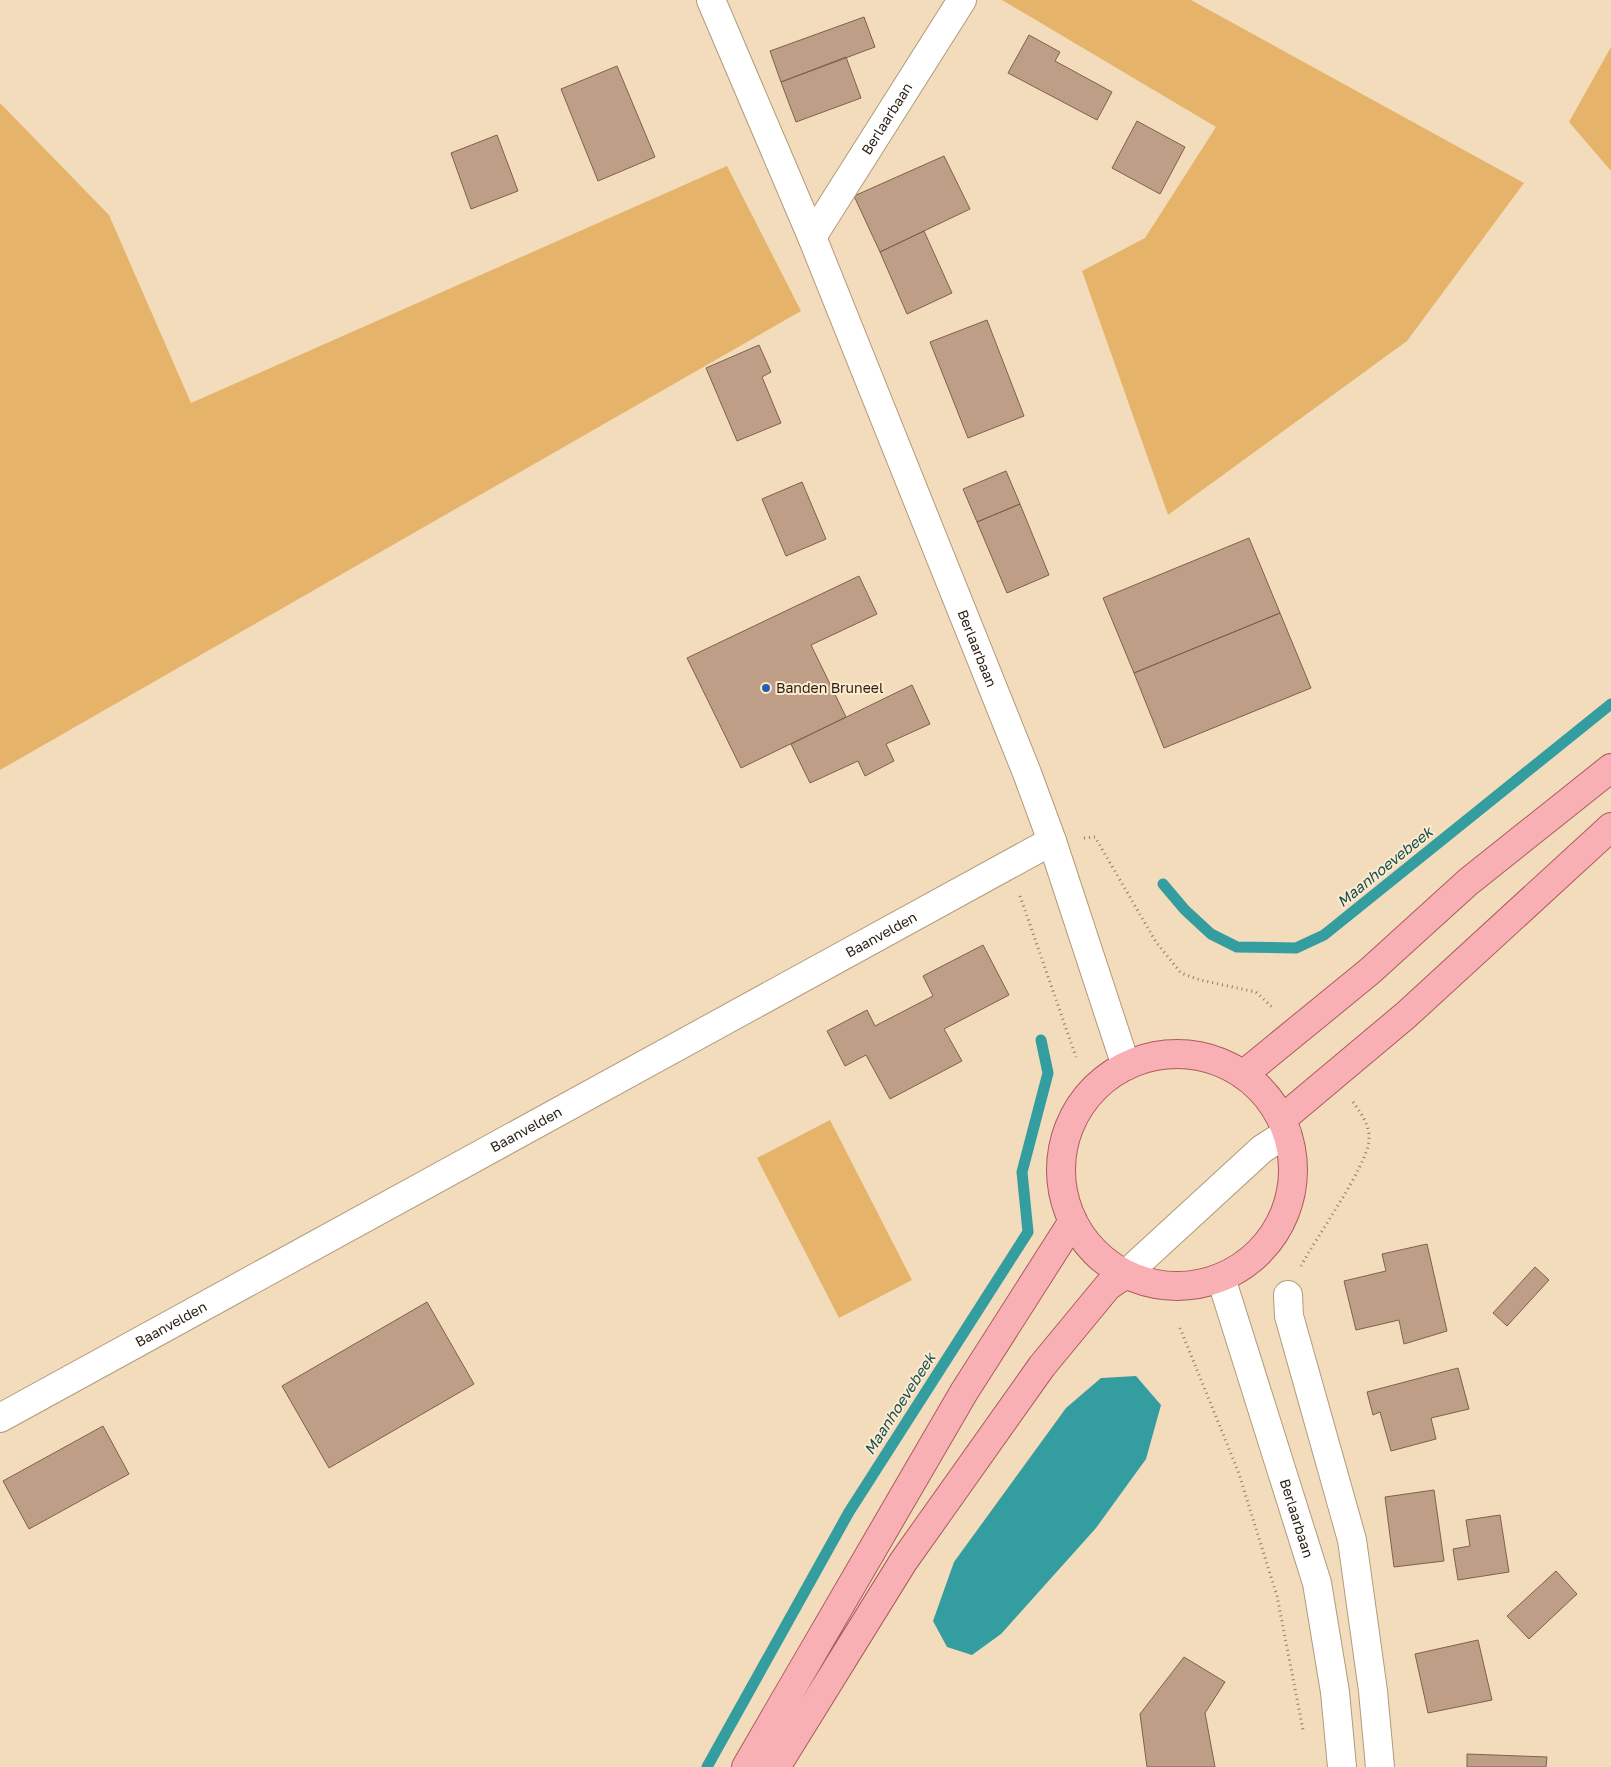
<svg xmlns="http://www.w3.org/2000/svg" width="1611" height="1767" font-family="'Golos Text',sans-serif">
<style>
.green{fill:#e5b46a}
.water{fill:#349d9f}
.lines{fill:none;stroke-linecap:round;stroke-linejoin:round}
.stream{stroke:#349d9f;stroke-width:11}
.building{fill:#bf9e87;stroke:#7f614b}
.minor-casing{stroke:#b19b7b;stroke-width:30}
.major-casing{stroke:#ac5b5c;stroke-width:30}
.path{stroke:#8c7d66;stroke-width:3;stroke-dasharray:1 4;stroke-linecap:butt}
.minor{stroke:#fff;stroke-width:28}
.major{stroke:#f8b0b5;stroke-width:28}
.poi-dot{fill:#2360b2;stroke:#fdeacf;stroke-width:2}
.labels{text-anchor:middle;stroke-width:4;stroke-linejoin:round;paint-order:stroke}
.street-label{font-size:14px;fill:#271f12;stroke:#fdeacf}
.poi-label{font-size:14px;fill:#271f12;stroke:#fdeacf;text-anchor:start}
.water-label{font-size:15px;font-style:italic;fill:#155152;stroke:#fdeacf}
</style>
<rect width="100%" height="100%" fill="#f3dcbb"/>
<path class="green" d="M1002,0H1191L1524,183L1407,341L1168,515L1082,271L1145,238L1216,127Z
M1611,47V171L1569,122Z
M0,103L109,215L191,403L727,166L801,311L0,770Z
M830,1120L912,1280L839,1318L757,1158Z"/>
<path class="water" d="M1136,1376L1161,1405L1146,1459L1096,1528L1001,1634L972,1655L947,1647L933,1621L954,1562L1066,1408L1101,1378Z"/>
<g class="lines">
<path class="stream" d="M1163,884L1185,910L1211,934L1237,947L1296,948L1324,935L1611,704
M707,1767L849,1512L1028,1232L1022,1172L1048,1073L1041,1040"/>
</g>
<path class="building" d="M864,17L875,47L781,82L770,51Z
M1029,35L1060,52L1055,61L1112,92L1097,120L1008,73Z
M846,57L861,98L796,122L781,82Z
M617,66L655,157L598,181L561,89Z
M1137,121L1185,147L1160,194L1112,168Z
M497,135L518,191L471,209L451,153Z
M944,156L970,209L880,252L854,196Z
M924,231L952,293L907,314L880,252Z
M987,320L1024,416L968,438L930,342Z
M759,345L771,372L762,377L781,423L737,441L706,368Z
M1006,471L1020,504L977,522L963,489Z
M802,482L826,539L786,556L762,499Z
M1020,504L1049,575L1007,593L977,522Z
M1249,538L1280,613L1134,673L1103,598Z
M859,576L877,614L811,645L846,717L741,768L687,658Z
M1280,613L1311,688L1164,748L1134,673Z
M912,685L930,724L886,744L894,761L865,776L858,761L810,783L791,744Z
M983,945L1009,995L944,1029L962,1061L890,1099L866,1055L845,1066L827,1031L867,1010L875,1026L933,996L923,976Z
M1427,1244L1447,1331L1404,1344L1399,1320L1356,1330L1344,1281L1386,1271L1382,1254Z
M1535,1267L1549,1280L1507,1326L1493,1313Z
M427,1302L474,1384L329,1468L282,1386Z
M1458,1368L1469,1409L1431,1418L1436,1439L1391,1451L1380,1412L1373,1415L1367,1392Z
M103,1426L129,1474L29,1529L3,1481Z
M1434,1490L1444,1561L1394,1567L1385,1497Z
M1500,1515L1509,1572L1458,1580L1453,1549L1470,1546L1466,1520Z
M1556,1571L1577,1594L1529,1639L1507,1616Z
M1478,1640L1492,1700L1428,1713L1415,1654Z
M1184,1657L1225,1682L1205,1713L1215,1767H1147L1140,1714Z
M1467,1754L1547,1757L1546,1767H1467Z"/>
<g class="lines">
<defs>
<g id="minor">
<path id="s1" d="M711,0L812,237L1027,773L1052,841L1126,1066"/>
<path id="s2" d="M812,237L962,0"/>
<path d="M1126,1274L1262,1149L1287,1133"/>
<path id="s3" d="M1221,1278L1317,1583L1335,1692L1342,1767"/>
<path d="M1288,1295L1289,1316L1352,1540L1373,1691L1380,1767"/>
<path id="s4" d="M0,1418L1052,841"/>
</g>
<path id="major" d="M1061 1170a116 116 0 1 1 232 0a116 116 0 1 1-232 0Z
M1244,1074L1370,971L1468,882L1611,768
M1282,1119L1406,1015L1611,827
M746,1767L964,1392L1073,1221
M776,1767L903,1562L1042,1366L1108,1286L1126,1274"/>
</defs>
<use href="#minor" class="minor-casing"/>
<use href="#major" class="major-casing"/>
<path class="path" d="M1084,838L1095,837L1156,942L1181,973L1200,980L1256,992L1273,1008
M1020,896L1076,1057
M1301,1266C1315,1239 1368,1165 1369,1140C1370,1125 1361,1113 1353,1102
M1180,1328L1238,1471L1277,1596L1303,1730"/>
<use href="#minor" class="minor"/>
<use href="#major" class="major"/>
</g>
<circle class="poi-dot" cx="766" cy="688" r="5"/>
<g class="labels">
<g class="street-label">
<text dy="5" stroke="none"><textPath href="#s2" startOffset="140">Berlaarbaan</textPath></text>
<text dy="5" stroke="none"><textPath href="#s1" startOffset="701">Berlaarbaan</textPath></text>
<text dy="5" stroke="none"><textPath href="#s4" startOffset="1005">Baanvelden</textPath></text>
<text dy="5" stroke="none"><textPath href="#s4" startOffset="600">Baanvelden</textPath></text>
<text dy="5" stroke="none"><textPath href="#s4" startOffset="195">Baanvelden</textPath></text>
<text dy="5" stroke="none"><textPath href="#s3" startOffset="252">Berlaarbaan</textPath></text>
</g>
<g class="poi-label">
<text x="776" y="693">Banden Bruneel</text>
</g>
<g class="water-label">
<text transform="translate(1385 867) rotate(-39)" y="5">Maanhoevebeek</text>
<text transform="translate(900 1404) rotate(-57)" y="5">Maanhoevebeek</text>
</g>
</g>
</svg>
